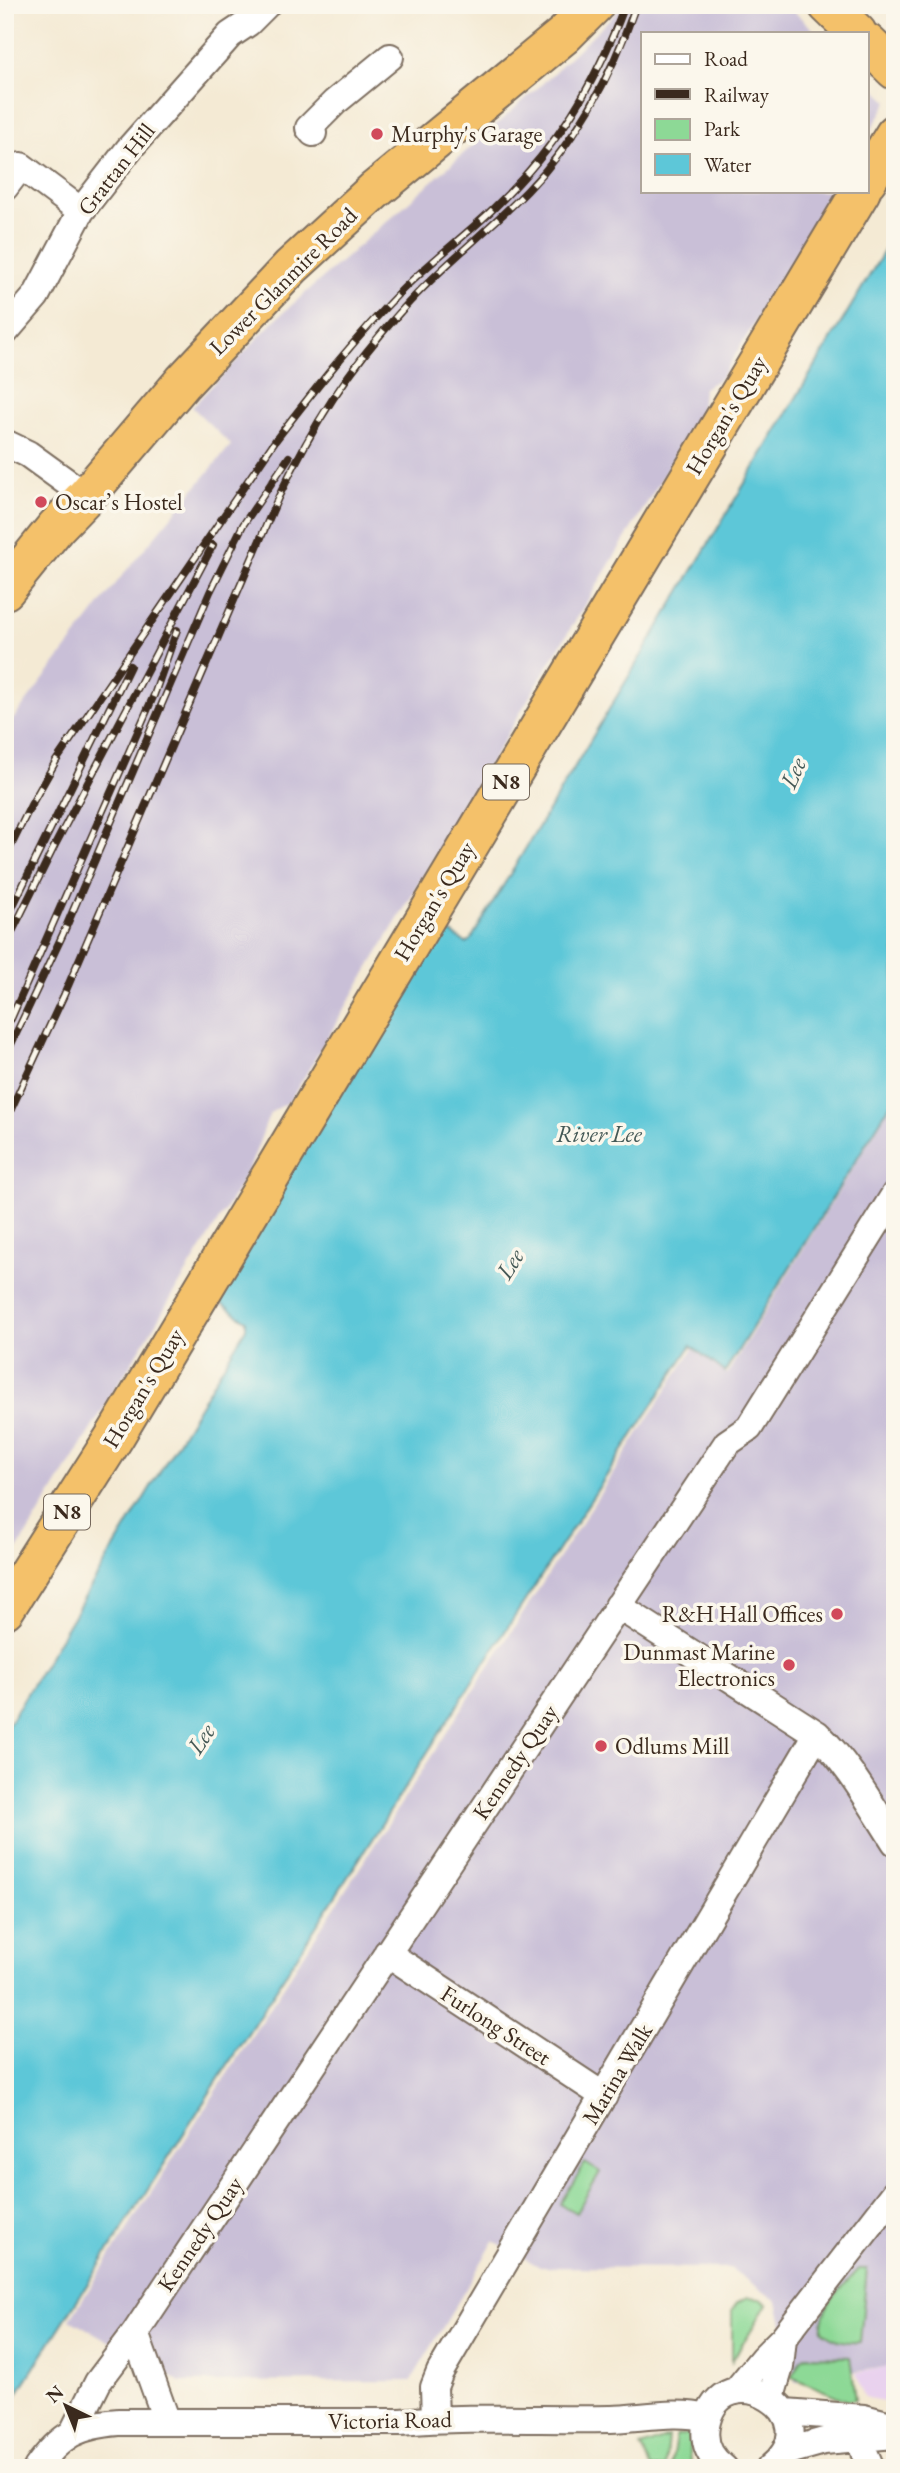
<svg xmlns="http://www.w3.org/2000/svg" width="900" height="2473" font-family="'EB Garamond',serif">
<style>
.built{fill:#e9d2ee}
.industrial{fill:#c9bfd7}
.green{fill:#8dd996;stroke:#64825a;stroke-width:2}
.water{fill:#5dc7d8;stroke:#4c787b;stroke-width:2}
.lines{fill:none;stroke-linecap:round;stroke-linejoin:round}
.minor-casing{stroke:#7c6d5e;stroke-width:30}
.highway-casing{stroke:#7c6d5e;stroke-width:42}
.minor{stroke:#fff;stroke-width:26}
.highway{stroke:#f4c16b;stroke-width:38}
.rail-casing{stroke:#3b2a1e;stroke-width:8}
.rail{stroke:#fbf7ec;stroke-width:5;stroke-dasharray:16;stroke-linecap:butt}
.poi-dot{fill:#d1495b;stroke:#fbf7ec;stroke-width:2.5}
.labels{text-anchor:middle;stroke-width:7;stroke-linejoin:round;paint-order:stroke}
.shield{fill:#fbf7ec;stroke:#75685c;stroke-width:2}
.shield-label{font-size:21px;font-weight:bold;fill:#3b2a1e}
.poi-label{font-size:23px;fill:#3b2a1e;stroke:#fbf7ec;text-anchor:start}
.street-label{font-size:23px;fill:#3b2a1e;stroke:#fbf7ec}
.water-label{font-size:24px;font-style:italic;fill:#455956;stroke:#fbf7ec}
</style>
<rect width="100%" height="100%" fill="#fbf7ec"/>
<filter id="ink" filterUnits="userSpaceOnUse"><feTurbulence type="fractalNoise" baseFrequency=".0143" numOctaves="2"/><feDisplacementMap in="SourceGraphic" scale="14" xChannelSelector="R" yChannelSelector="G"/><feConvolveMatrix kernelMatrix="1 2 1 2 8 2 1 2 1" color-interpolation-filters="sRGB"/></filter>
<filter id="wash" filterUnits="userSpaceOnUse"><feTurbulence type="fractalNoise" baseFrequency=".00686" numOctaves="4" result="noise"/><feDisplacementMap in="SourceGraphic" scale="28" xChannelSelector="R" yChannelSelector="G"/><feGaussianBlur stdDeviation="1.57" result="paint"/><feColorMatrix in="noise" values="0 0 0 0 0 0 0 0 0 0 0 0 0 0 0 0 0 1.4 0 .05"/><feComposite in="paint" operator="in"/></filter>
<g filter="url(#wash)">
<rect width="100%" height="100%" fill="#f4ead4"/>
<path class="built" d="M895,2365V2403L867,2398L864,2396L856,2373Z"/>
<path class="industrial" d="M624,5H787L817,33H643V191H835L721,378L703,388L701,414L555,654L290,1101L270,1113L248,1172L5,1570V730L121,577L231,445L192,407L276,319L540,86Z
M867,81L888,101L867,137Z
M895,1099V2365L795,2383L777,2301L730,2268L540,2267L494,2241L411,2381L180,2382L70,2319L693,1349L727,1374Z"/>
<path class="green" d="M585,2163L600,2172L576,2213L560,2204Z
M859,2269H867L860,2342C845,2343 835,2341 822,2331C819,2306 844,2286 859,2269Z
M747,2298L760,2299L767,2304L732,2361V2310L737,2303Z
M806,2356L850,2357L856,2399L848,2401L791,2377L801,2360Z
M690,2434L689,2455L693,2468H671L676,2435Z
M668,2437L665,2468H652L641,2447Z"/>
<path class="water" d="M895,233V1097L725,1372L691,1346L489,1656L5,2413V1730L246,1328V1320L216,1300L437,923L466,943L470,941Z"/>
</g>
<g filter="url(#ink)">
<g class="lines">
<defs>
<path id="minor" d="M313,133L309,128L335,102L390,57
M5,187L21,166L81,211
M5,332L36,296L81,211L129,149L230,35L248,23L266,5
M5,443L28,454L86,496
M618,1606L817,1734C849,1764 871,1805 895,1842
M387,1953L604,2096
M135,2333L167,2422
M736,2391L763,2358L783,2338L895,2193
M771,2397L780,2367L783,2338
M785,2412L864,2418L895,2426
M435,2419L434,2387L440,2372L817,1734
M864,2423V2452L871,2468
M73,2432L98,2382L135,2333L727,1443L749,1428L895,1194
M785,2452L824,2441L895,2435
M37,2468C60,2435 79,2425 119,2422H400C470,2416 540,2420 611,2419C642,2418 677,2410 707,2418
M724,2468C710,2458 703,2443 706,2426C720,2348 837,2414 770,2468"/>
<path id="highway" d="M828,5L857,33
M867,43L895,70
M867,180L895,134
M5,590L56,527L86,496L183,382L291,267L374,191L564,35L594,5
M5,1609L115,1436L861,191"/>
</defs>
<use href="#minor" class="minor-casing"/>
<use href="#highway" class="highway-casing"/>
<use href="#minor" class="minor"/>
<use href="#highway" class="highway"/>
<defs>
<path id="rail" d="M5,858L31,805L56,761L275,441C315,389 356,337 402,290C431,261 464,237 493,209C557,147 594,88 625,5
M5,922L130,666
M5,946L55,845L213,545
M11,1019L154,695L177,630
M5,1057L63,934L210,592L243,525L289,457
M5,1122L64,995L278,498C313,425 348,369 403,309C441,266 487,232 527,191C579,138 612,75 636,5"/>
</defs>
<use href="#rail" class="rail-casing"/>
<use href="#rail" class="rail"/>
</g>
</g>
<g class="poi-dot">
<circle cx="377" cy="134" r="7"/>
<circle cx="41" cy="502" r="7"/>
<circle cx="837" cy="1614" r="7"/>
<circle cx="789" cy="1665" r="7"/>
<circle cx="601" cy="1746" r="7"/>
</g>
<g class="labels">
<g class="shield">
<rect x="483" y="764.5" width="46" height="35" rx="5"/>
<rect x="44" y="1494.5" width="46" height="35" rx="5"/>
</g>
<g class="shield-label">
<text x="506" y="789">N8</text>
<text x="67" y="1519">N8</text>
</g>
<g class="poi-label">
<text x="391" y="142">Murphy's Garage</text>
<text x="55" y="510">Oscar’s Hostel</text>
<text x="823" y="1622" text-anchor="end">R&amp;H Hall Offices</text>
<text x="775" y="1660" text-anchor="end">Dunmast Marine<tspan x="775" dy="26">Electronics</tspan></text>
<text x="615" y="1754">Odlums Mill</text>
</g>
<g class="street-label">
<text transform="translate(116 169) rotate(-52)" y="8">Grattan Hill</text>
<text transform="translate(283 281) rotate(-45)" y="8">Lower Glanmire Road</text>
<text transform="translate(726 415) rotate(-59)" y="8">Horgan's Quay</text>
<text transform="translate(434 901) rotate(-59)" y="8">Horgan's Quay</text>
<text transform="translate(143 1388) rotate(-59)" y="8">Horgan's Quay</text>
<text transform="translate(515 1762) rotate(-56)" y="8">Kennedy Quay</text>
<text transform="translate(496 2025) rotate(33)" y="8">Furlong Street</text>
<text transform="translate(617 2074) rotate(-59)" y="8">Marina Walk</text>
<text transform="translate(200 2234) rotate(-56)" y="8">Kennedy Quay</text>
<text transform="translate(390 2420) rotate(-1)" y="8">Victoria Road</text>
</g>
<g class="water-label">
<text transform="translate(793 773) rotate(-66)" y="8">Lee</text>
<text x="599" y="1142">River Lee</text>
<text transform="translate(510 1264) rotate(-59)" y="8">Lee</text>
<text transform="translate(201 1739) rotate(-57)" y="8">Lee</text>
</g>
</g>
<rect width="900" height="2473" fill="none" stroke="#fbf7ec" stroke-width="28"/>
<rect x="641" y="32" width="228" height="161" fill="#fbf7ec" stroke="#aea59a" stroke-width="2"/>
<rect x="655" y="54" width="35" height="10" fill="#ffffff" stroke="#aea59a" stroke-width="2"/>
<text x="704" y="66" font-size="21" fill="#3b2a1e">Road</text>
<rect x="655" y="89" width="35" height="10" fill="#3b2a1e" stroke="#aea59a" stroke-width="2"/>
<text x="704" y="102" font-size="21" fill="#3b2a1e">Railway</text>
<rect x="655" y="119" width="35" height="21" fill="#8dd996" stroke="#aea59a" stroke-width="2"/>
<text x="704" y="136" font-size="21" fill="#3b2a1e">Park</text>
<rect x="655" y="154" width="35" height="21" fill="#5dc7d8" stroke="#aea59a" stroke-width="2"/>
<text x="704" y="172" font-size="21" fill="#3b2a1e">Water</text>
<g transform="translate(66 2406) rotate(317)" stroke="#fbf7ec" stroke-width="5" paint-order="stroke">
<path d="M0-5L12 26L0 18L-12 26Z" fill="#3b2a1e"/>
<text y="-10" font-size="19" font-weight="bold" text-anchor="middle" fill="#3b2a1e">N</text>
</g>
</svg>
